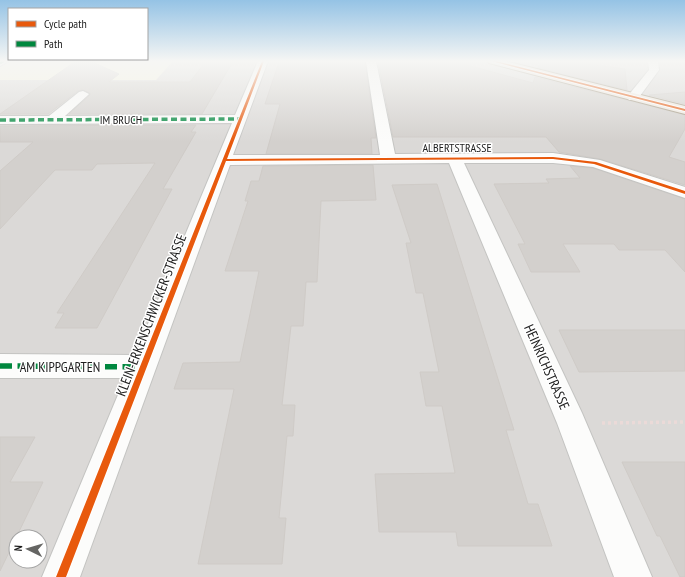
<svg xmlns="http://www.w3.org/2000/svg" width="685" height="577" font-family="'PT Sans Narrow',sans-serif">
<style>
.residential{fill:#dbd9d7;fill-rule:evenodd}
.education{fill:#f6f5e0}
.building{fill:#d3d0cd;stroke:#cfcbc7}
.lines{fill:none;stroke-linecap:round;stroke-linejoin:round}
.minor-casing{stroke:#c4c4c2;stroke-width:2}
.major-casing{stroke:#a29782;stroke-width:2}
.path{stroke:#ebdad8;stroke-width:3.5;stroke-dasharray:3 3;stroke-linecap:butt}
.minor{fill:#fcfcfb;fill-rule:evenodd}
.major{fill:#f1ebe3;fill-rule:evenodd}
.quiet-far2{stroke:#00873e;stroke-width:2.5;stroke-dasharray:5 2.5;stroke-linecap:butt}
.quiet-far1{stroke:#00873e;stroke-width:3.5;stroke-dasharray:6 3.5;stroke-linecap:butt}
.quiet{stroke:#00873e;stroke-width:5.5;stroke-dasharray:12 5.5;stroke-linecap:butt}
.cycleway-casing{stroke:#fff;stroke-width:2}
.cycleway{fill:#e8590c;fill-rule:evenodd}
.labels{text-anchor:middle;stroke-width:3;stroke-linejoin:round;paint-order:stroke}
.far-street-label{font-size:12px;fill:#1d1d1d;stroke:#fff}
.street-label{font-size:14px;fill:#1d1d1d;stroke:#fff}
</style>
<rect width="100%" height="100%" fill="#eceae6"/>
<path class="residential" d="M0,61H685V577H0ZM16,537H40V561H16Z"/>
<path class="education" d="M11,61H173L156,80H0V67Z"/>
<path class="building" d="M76,61H90L119,74L109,82H190L206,61L232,63L202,114H69L90,95V93L83,90L78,91L48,114H0Z
M288,61H365L376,138H371L372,154H266L280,104H265L279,62Z
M378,61H452L533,83L535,77L685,115V129L669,157L685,162V185L600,159L559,152L546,137H393Z
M541,61H587V64L625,69L627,90L538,68Z
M685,92V104L649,95Z
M196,125L191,132H196L163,189H172L97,328H55L64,313H57L155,163L97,164L92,170H55L0,229V171L33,142H0V126Z
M373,165L376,200L321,201L317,282H306L303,326H291L282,405H295L293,436H287L279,518H286L282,564H198L234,389H174L183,363L240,362L259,271H225L248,201H245L251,181H259L263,166Z
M570,166L593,168L685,199V272L665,250H619L614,244H563L580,272H531L518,244H525L494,184L549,183L546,179L580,178Z
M437,184L514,430H506L528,504H538L552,546H458L456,532H379L375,474L455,473L442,406H426L420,372H439L423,293H416L406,243H411L392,185Z
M559,330H685V371L579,372Z
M0,437H35L10,482H43L0,571Z
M622,462H685V577H680L660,536H657Z"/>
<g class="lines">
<defs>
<path id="minor" d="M0,61H9L0,66Z
M258,61H268L233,155H380L366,61H376L395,154L553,153L600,160L685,187V198L593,167L553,163H464L582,413L652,577H614L557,423L449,163L230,165L80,577H42L125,378H0V354L135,355L232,123L0,124V116H49L79,92L83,91L89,94L87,96L65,116L235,115Z
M648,61H658L659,70L637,100H629L627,97L649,70Z"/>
<path id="major" d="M487,61H505L685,106V114L489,63Z"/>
</defs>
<use href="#minor" class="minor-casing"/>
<use href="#major" class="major-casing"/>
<path class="path" d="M602,423L685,422"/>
<use href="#minor" class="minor"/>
<use href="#major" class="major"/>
<path class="quiet-far2" d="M0,63L4,61"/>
<path class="quiet-far1" d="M0,120L241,119"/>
<path class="quiet" d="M0,366L144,367"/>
<defs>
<path id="cycleway" d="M262,61H264L227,159L553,157L596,162L685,191V194L594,164L553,159L226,161L66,577H56Z
M491,61H496L685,109V111Z"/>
</defs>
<use href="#cycleway" class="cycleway-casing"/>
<use href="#cycleway" class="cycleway"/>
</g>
<linearGradient id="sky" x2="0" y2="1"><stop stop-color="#95c3e5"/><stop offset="0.43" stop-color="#f6f6f4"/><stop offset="1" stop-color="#f6f6f4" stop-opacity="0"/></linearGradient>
<rect width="685" height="142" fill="url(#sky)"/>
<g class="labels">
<g class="far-street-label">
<text x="121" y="124">IM BRUCH</text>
<text x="457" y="152">ALBERTSTRASSE</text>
</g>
<g class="street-label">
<text transform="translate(151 315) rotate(-69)" y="5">KLEIN-ERKENSCHWICKER-STRASSE</text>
<text x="60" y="372">AM KIPPGARTEN</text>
<text transform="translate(547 367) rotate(66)" y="5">HEINRICHSTRASSE</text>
</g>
</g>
<rect x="8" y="8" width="140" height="52" fill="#ffffff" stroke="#a5a5a5"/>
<rect x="16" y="21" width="20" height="6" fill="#e8590c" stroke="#a5a5a5"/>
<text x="44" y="28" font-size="12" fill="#1d1d1d">Cycle path</text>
<rect x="16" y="41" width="20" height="6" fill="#00873e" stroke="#a5a5a5"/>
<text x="44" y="48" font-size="12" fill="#1d1d1d">Path</text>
<g transform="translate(28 549) rotate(275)"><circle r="19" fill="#ffffff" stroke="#a5a5a5"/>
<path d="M0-3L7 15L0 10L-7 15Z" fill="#656563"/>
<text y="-6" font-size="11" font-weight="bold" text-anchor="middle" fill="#1d1d1d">N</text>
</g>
</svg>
